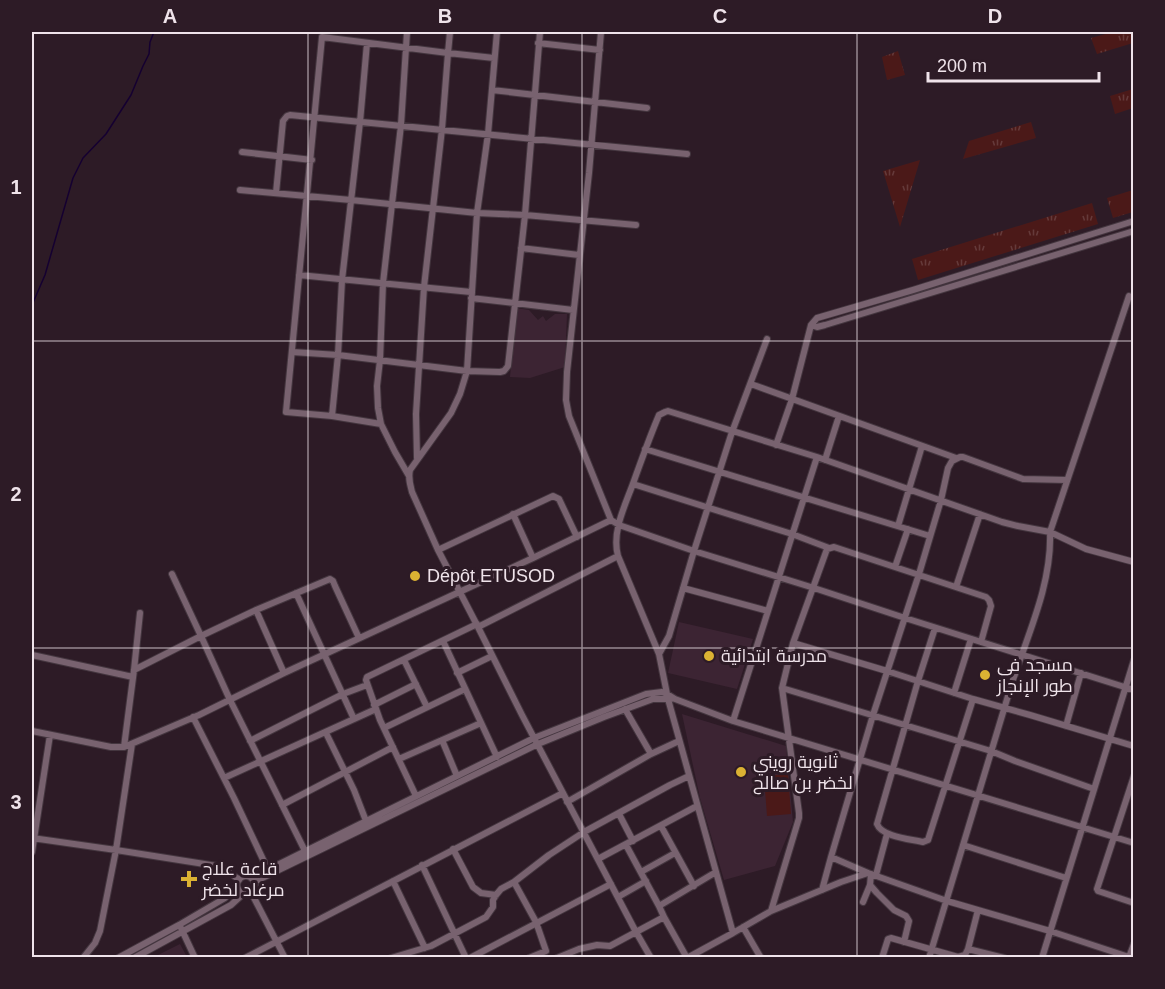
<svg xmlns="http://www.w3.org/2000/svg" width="1165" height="989" font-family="Arial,Cairo,sans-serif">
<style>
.built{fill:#3c2433}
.grass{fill:url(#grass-tufts)}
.pitch{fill:#4b1918}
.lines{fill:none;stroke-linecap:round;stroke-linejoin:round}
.stream{stroke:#150031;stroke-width:1.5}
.street-casing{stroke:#44363f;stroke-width:8}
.street{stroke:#78626f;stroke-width:6}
.grid{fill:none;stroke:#efe3ea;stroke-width:1.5;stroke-opacity:0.55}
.poi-dot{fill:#dbb233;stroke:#2d1b26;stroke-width:2}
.labels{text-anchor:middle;stroke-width:6;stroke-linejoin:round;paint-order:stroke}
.poi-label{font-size:18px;fill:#efe3ea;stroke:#2d1b26;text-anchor:start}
.neatline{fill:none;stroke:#efe3ea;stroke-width:2}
.grid-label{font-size:20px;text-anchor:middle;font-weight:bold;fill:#efe3ea}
</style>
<defs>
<pattern id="grass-tufts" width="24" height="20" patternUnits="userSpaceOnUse" patternTransform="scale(1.5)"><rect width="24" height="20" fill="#4b1918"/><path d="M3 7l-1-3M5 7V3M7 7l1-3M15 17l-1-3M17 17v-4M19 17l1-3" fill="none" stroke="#653a3a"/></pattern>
</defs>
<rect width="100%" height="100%" fill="#2d1b26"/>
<path class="built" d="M516,308L529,310L538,320L543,316L546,321L555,314H567L565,367L530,378L510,377Z
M679,622L753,639L737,689L668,673Z
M682,714L786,746L793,822L775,866L724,880L700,798Z
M180,944L187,957H154Z"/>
<path class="grass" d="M1113,32H1133V43L1097,54L1091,38Z
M898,51L905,75L887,80L882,57Z
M1133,89V108L1115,114L1110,96Z
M1031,122L1036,138L963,159L969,141Z
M920,160L900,227L883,171Z
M1133,190V212L1113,218L1107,198Z
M1092,203L1098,224L918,280L912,259Z"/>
<path class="pitch" d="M788,774L791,814L767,816L764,776Z"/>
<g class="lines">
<path class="stream" d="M32,305L45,275L73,178L83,158L106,134L131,95L143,66L149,54L150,42L154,32"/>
<defs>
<path id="street" d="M407,32L401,125L383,283L380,360L377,386L378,408L381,424L395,452L409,476
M497,32L488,134L477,213L467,371L460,394L451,413L410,470C408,478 410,484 412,492L438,550L478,627L522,715L636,932L651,958
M601,32L589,173L567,372L566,400L569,416L611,520L619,525L694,551L814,588L905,618L1134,690
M538,43L600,50
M492,90L647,108
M242,152L312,160
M240,190L351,200L477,213L525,215L636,225
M276,193L283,121L287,116L290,115L687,154
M521,248L579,255
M299,275L471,292
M471,298L573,310
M811,325L817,327L825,325L1134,231
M292,352L338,355L467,371L500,372L504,371L508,366L525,215L540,32
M751,384L956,458
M332,416L338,355L342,280L360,122L367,43
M381,424L332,416L286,412C299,287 311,162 322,37L448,53L450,32
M776,445L792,399L811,325L817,318L913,290L1134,221
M645,449L930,536
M417,458L416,414L424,287L442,129L448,53L494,58
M825,460L839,416
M633,484L792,534L829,548
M513,514L533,558
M898,526L922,446
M438,550L553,496L559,499L577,537
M895,567L908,529
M956,587L980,514
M683,588L768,611
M256,610L284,673
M478,627L618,556
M935,628L918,681L877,824C882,837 910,839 923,842L928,840L973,699
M443,641L497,757
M793,643L887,671L973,699L1030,715L1134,746
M659,654L669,636L694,551L732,432L767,339
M32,655L133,677
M404,660L427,707
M134,670L201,636L172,574
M457,673L492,656
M782,688L991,751L1015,761L1094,789
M954,693L971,639
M374,705L416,684
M625,709L651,754
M193,717L234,798L268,870
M733,721L817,457
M1066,726L1081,673
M384,728L465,689
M32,731L111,747H124L199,715L284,673L533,558L611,520
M326,733L354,790L366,821
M442,740L457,776
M250,741L343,694L367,685
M124,747L134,670L140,613
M399,759L481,723
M1134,776L1097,889L1098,891L1134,903
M224,778L376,709L354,719L296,593
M416,796L380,720L366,680L367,677L477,624
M567,802L651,754L679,741
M282,805L393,747
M619,814L633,841
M661,826L694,886
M32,838L116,850L217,866L226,869L239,880
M626,845L659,906
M963,845L1066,878
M453,849L473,887L481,893L496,895
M305,851L230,700L201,636L256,610L330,579L333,581L335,586L359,638
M32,852L50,735
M598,859L697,806
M422,865L466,958
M641,872L675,853
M868,873L831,857L873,715L919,574L941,500L948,468L952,461L960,457H963L1023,479L1067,480
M871,874L870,885L877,893L894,910L906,916L909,921L904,942
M876,875L887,834
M237 885a9 9 0 1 1 18 0a9 9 0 1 1-18 0Z
M251,878L534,738L646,694L662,692L667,694L675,699L733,721L1134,843
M393,881L425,948
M254,882L538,744L604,717L653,699H671
M514,882L536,922L546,951L529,958
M822,890L831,857
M251,892L285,958
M618,897L646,881
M863,902L870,885
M978,910L968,949L1004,958
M771,911L799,818V813L782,688L793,643L827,549L834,547L986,597L989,600L991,606L981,642
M664,917L687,958
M743,927L761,958
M181,928L195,958
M733,933L668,699L659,654L618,556C611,530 627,502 635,478C643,456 650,436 659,415L665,412L668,411L817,457L1002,522L1018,526L1050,532L1086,549L1134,562
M1129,957L1134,944
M83,958L95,943L100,931L116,850L132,744
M118,958L179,925L225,898L237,886
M134,958L231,905L244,893
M245,958L563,793
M391,958L431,946L486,917L493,907V900L496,895L501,889L514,882L549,855L584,832L670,785L689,776
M470,958L611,884
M557,958L579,949L597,945L610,946L664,917L659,906L716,872
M687,958L733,933L771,911L841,882L868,873L947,901L1050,931L1132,958
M882,958L888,939L891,938L958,957L965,955L968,949
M929,958C957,867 983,776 1011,686C1027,636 1052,585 1050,532L1129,296
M1042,958L1134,660"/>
</defs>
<use href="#street" class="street-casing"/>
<use href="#street" class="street"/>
</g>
<path class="grid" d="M308,32V958M582,32V958M857,32V958M32,341H1134M32,648H1134"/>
<g class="poi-dot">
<circle cx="415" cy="576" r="6"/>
<circle cx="709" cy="656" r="6"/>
<circle cx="985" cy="675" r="6"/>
<circle cx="741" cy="772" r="6"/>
<path d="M186 870h6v6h6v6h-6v6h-6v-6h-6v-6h6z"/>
</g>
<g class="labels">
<g class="poi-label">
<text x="427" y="582">Dépôt ETUSOD</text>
<text x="721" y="662">مدرسة ابتدائية</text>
<text x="997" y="671">مسجد في<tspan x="997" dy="21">طور الإنجاز</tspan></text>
<text x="753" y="768">ثانوية رويني<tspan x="753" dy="21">لخضر بن صالح</tspan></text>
<text x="202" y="875">قاعة علاج<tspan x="202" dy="21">مرغاد لخضر</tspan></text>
</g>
</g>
<rect width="1165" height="989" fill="none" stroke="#2d1b26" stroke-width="66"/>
<path d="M928 72v9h171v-9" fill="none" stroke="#efe3ea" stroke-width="3"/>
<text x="937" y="72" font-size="18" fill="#efe3ea" stroke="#2d1b26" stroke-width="4.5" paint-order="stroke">200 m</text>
<rect x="33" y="33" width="1099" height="923" class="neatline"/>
<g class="grid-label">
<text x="170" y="23">A</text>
<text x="445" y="23">B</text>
<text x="720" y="23">C</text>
<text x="995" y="23">D</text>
<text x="16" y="194">1</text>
<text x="16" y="501">2</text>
<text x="16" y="809">3</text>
</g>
</svg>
